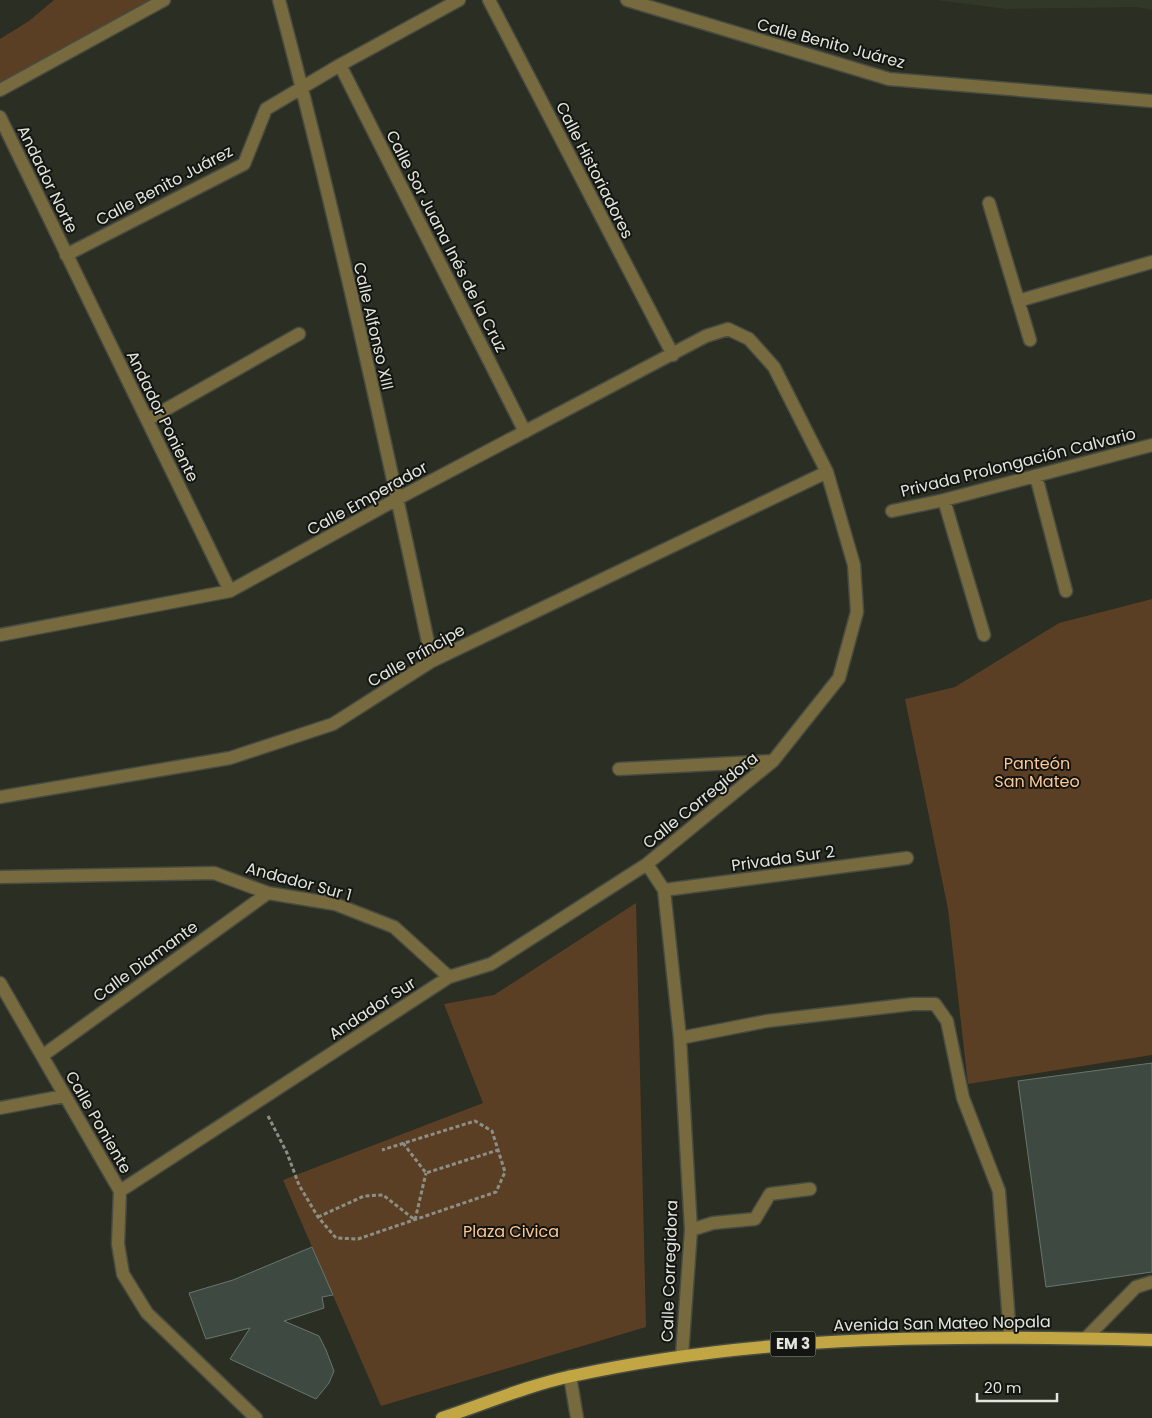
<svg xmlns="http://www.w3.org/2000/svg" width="1152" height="1418" font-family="Poppins,sans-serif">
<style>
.built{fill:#323827}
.green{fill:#5b3f24}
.building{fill:#3d4941;stroke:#69766d}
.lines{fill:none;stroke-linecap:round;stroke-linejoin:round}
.minor-casing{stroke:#474b41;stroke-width:15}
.major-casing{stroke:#474b41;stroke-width:15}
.path{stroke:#8c8f86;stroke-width:3;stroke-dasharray:4 2.5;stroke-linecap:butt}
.minor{stroke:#766a3e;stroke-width:12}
.major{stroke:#c1a643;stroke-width:12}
.labels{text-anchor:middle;stroke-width:4;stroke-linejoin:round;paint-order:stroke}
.shield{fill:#141511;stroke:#a4a7a0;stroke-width:1}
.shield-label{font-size:15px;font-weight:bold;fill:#e2e5de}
.street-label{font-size:16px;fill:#e2e5de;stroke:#141511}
.park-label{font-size:16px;fill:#fdc794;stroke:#141511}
</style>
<rect width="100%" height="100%" fill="#2a2e23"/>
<path class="built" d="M936,0H1152V10L1137,7L1006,9Z"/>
<path class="green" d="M54,0H151L0,82V39L29,21Z
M1152,599V1055L968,1084L948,909L905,699L955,687L1059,623Z
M636,903L646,1327L381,1406L283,1180L483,1103L444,1004L494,995Z"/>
<path class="building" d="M1152,1063V1272L1046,1287L1018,1081Z
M312,1247L333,1295L322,1297L324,1308L284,1321L319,1336L326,1350L334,1371L329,1383L316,1399L230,1359L250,1328L206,1339L189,1293L233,1280Z"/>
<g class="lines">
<defs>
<path id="minor" d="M279,0C337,219 385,440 432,661
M489,0L673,355
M627,0L889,79L1152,101
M340,65L525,432
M0,90L164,0
M0,117L230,591
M989,203L1030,340
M66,255L244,164L266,109L340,65L459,0
M1018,301L1152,262
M147,420L299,334
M1036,476L1066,591
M944,500L984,635
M892,511L944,500L1152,445
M0,635L230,591L397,499L706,336L728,329L749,339L774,367L827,472L854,565L857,612L839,678L773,761L647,864L491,964L449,977L120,1191
M619,769L773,761
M0,797L230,758L333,724L432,661L827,472
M647,864L664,890L680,1038L691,1230L682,1355
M0,877L214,873L268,893L335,904L394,927L449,977
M664,890L907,858
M0,983L120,1191L118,1244L123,1274L147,1313L256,1418
M680,1038L767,1021L913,1004H935L947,1021L963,1098L999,1191L1010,1336
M42,1056L268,893
M0,1108L64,1096
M691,1230L713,1223L755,1219L770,1194L810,1189
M1086,1338L1136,1287L1152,1282
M570,1376L577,1418"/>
<path id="major" d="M442,1418C484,1404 529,1385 572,1376C763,1334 958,1335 1152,1340"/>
</defs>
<use href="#minor" class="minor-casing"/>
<use href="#major" class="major-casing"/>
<path class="path" d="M268,1116L287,1153L299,1185L318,1217L336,1238L358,1239L496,1192L505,1172L492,1131L475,1121L382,1150
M403,1143L426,1173L498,1150
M318,1217L364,1196L383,1195L415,1220L426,1173"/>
<use href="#minor" class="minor"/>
<use href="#major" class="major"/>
</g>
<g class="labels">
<rect class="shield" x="770.5" y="1331.5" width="45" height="25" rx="4"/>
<g class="shield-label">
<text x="793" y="1349">EM 3</text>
</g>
<g class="street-label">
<text transform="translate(831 43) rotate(15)" y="6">Calle Benito Juárez</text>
<text transform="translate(595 170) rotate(63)" y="6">Calle Historiadores</text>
<text transform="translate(48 179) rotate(64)" y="6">Andador Norte</text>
<text transform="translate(164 185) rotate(-28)" y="6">Calle Benito Juárez</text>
<text transform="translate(447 241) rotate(63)" y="6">Calle Sor Juana Inés de la Cruz</text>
<text transform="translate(374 326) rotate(77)" y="6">Calle Alfonso XIII</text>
<text transform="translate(163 416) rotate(64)" y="6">Andador Poniente</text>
<text transform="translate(1018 462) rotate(-14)" y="6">Privada Prolongación Calvario</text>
<text transform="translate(367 498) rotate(-29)" y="6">Calle Emperador</text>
<text transform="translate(416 655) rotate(-30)" y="6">Calle Príncipe</text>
<text transform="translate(700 800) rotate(-39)" y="6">Calle Corregidora</text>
<text transform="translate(783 858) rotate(-8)" y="6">Privada Sur 2</text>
<text transform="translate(299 881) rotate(15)" y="6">Andador Sur 1</text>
<text transform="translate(145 961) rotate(-36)" y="6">Calle Diamante</text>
<text transform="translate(372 1008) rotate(-33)" y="6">Andador Sur</text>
<text transform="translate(99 1122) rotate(60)" y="6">Calle Poniente</text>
<text transform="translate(669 1271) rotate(-88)" y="6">Calle Corregidora</text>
<text transform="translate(942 1323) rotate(-1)" y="6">Avenida San Mateo Nopala</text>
</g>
<g class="park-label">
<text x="1037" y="769">Panteón<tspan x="1037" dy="18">San Mateo</tspan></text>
<text x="511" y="1237">Plaza Civica</text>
</g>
</g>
<path d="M977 1393v8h80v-8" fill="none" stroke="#e2e5de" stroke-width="2.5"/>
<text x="984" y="1393" font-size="15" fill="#e2e5de" stroke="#141511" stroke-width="4" paint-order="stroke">20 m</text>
</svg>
